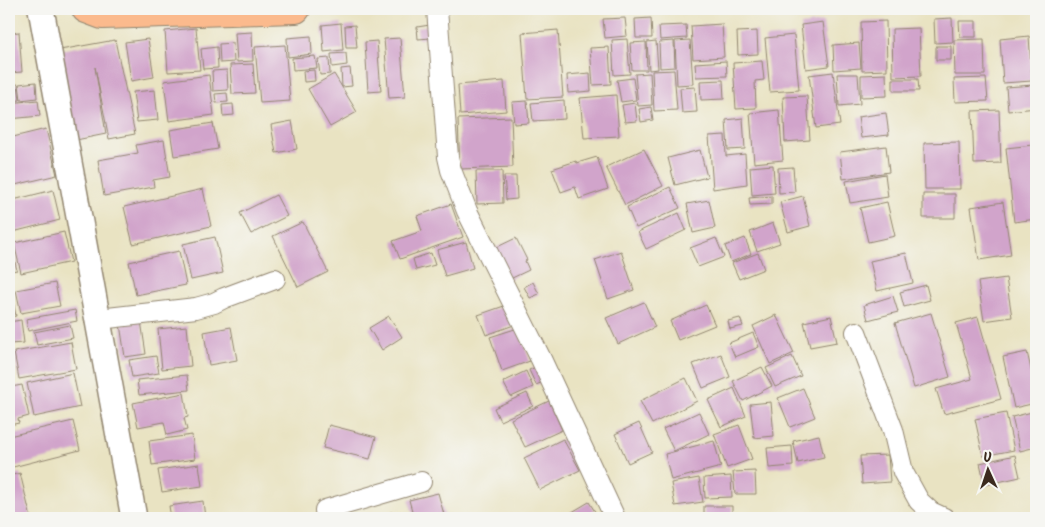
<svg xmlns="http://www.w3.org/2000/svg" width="1045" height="527" font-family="Kalam,sans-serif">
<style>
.building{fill:#d1a4cb}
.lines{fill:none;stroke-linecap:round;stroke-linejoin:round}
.minor-casing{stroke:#928670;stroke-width:22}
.tertiary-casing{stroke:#928670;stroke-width:28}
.primary-casing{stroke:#928670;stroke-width:30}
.minor{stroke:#fff;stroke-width:20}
.tertiary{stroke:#fff;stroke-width:25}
.primary{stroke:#fbba8d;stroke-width:28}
</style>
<rect width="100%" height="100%" fill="#f6f6f2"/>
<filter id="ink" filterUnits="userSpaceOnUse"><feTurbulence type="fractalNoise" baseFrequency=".02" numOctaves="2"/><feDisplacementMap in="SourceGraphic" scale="10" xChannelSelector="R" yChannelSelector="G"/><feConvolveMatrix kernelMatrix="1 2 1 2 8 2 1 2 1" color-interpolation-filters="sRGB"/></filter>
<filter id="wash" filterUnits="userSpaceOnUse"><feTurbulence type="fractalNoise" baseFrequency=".0096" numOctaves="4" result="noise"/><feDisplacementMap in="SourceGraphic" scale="20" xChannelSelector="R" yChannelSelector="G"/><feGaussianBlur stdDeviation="1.12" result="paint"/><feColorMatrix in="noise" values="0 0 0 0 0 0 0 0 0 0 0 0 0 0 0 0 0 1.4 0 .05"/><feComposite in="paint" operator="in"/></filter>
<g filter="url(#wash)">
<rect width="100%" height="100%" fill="#e9e3c2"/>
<g id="blocks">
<path class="building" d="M625,18L627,36L605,38L603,19Z
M651,18L652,38H636L635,19Z
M952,18L953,42L935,43L934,19Z
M886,21L887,70L862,71L861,22Z
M959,21H976V37H960Z
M823,22L829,66L806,69L801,25Z
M341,23L343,50L324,52L322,25Z
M722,24L724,57L693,59L691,26Z
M355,25L357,48H346L345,26Z
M430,25L431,38L418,39L417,27Z
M686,25L687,38L660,40L659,26Z
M196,28L200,70L168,72L165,31Z
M919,28L921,76L893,77L892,29Z
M558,30L563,97L527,99L522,33Z
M757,31L758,54L738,55L737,32Z
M19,32L22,72L9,73V33Z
M252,32L253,61L237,62L235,33Z
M794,35L799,90L770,92L765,38Z
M311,36L312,54L288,57L287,38Z
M1029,36L1032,81L1003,83L1000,39Z
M400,38L405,97L389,98L384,39Z
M148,39L154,77L131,81L125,42Z
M627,39L630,74L614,75L612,40Z
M984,39L985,75H955L954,40Z
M115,40L135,134L109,139L95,67L106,134L76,140L60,50Z
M690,40L693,84L677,85L675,41Z
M377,41L381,91L368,92L365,42Z
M656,41L658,69L649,70L647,42Z
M674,41L675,67L660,68L659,42Z
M646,42L647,70H632L630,43Z
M233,43L234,62L220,63L219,44Z
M859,43L861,68L834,70L833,45Z
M285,45L290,101L260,103L255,47Z
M936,46H951V60H936Z
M217,47L218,68L203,69L201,49Z
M609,47L611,84L593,85L590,48Z
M346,53L347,65L332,67L331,54Z
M315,56L317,68L293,70L292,58Z
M329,58L330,74L320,75L318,59Z
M726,61L727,76L696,77L695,63Z
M762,61L764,80L755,81L756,108L736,109L733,63Z
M253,64L255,93L232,94L230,65Z
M350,68L352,86L342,87L341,69Z
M227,70L228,90L213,91L212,71Z
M314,70L315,81L304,82L303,71Z
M674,70L677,110L654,111L652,71Z
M833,72L840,125L816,128L809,75Z
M590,73L591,91L568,93L567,75Z
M650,73L652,105L638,106L635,74Z
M334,74L357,112L330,127L308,89Z
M837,74H858L860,104L839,106Z
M886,74L887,96L861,97V75Z
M209,75L214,115L169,121L164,81Z
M633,78L636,100L621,102L617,80Z
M986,78L988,101L955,102L954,79Z
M893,79H918L919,91H893Z
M723,80L724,99L701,100L700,81Z
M504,81L506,111L460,115L458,85Z
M36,82L37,98L21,100L19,84Z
M18,84L20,100L9,101V86Z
M1034,85L1036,108L1008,111L1006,87Z
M695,87L697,112L682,113L680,88Z
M155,90L158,120L137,122L133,92Z
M227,93L228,102L216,103L215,94Z
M616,95L619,136L584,138L580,98Z
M807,96L810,140L785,142L783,97Z
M38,100L40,116L9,119V103Z
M564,100L565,119L533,121L531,103Z
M527,101L529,123L514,124L512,102Z
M635,103L637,121L625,122L622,105Z
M233,104L234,115L223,116L222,105Z
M651,107L653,120L641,122L639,109Z
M779,110L783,160L754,163L750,113Z
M999,110L1001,163L974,164L972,111Z
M886,113L889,135L861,138L858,117Z
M511,117L513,167L460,169L458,119Z
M743,118L745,149L728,150L726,120Z
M292,121L297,149L276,153L271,125Z
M213,123L218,149L174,156L170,130Z
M46,129L57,175L15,185L9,161V138Z
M725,135L726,156L745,154L747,184L713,189L709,136Z
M164,140L170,177L153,180L154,187L104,196L98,160L138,153L136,145Z
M959,142L960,189H925L924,143Z
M1033,145L1036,179V219L1014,222L1006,148Z
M886,146L889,172L843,179L840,152Z
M644,149L663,186L625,205L606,167Z
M700,150L707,177L675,185L668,158Z
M597,157L608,189L579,199L575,187L561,192L552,169L576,161L577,163Z
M773,165L775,193L752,195L750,167Z
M793,167L795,192L779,193L778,168Z
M476,171H502L503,203L477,204Z
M885,174L888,197L850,203L846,181Z
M504,176H516L517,199L506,200Z
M670,187L680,208L636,228L627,207Z
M203,189L211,226L133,244L124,207Z
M53,190L60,220L9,233V201Z
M923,194H955V218H923Z
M276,195L287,216L251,234L240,213Z
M772,196V204L750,205L749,198Z
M803,196L810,226L788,232L780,202Z
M709,200L715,228L693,233L687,204Z
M887,202L895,236L868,242L860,208Z
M1003,202L1011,255L979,260L971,207Z
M451,204L463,237L400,259L393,241L422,231L417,216Z
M679,213L686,230L646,249L638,232Z
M303,222L328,272L298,287L273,236Z
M773,223L780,243L757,251L750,232Z
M64,232L71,262L21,273L14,243Z
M215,237L223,273L191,280L183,244Z
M516,238L527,260L525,261L529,270L510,279L493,249Z
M716,238L724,257L698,267L690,248Z
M745,238L751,254L731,262L725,246Z
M9,239L17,270L11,271L9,263Z
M466,242L473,268L445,276L437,250Z
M179,251L186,285L136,295L129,262Z
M621,251L634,290L608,299L595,260Z
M431,253L435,265L416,270L413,259Z
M758,253L764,269L739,279L732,263Z
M906,253L913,283L877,291L870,261Z
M1006,278L1012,317L984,321L978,282Z
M9,280L16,316L9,317Z
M533,282L539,294L530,298L524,287Z
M55,283L60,306L21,313L16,290Z
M926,285L930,300L904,307L900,292Z
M893,296L898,312L868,320L864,305Z
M644,302L655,327L618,344L606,318Z
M507,305L514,325L486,335L478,315Z
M706,305L715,325L678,340L670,321Z
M75,310L77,321L28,331L26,319Z
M931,313L950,377L914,388L895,323Z
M776,315L794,353L770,364L753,326Z
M389,316L402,337L382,350L369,328Z
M831,316L837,342L810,347L804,322Z
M978,317L1001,399L944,414L936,389L972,379L956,323Z
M740,318L743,326L730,329L728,321Z
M21,320L24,343L9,344V322Z
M141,321L146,354L125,357L120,324Z
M70,325L73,338L37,345L34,332Z
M187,326L191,366L162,369L158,329Z
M231,327L237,360L209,365L204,332Z
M518,328L530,361L502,371L490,337Z
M753,333L759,347L735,357L729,343Z
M71,342L76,369L19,379L14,352Z
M1027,352L1036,391V403L1014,408L1003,357Z
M721,354L730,377L703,388L693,364Z
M156,356L159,373L132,377L129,360Z
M792,356L801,376L775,387L766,368Z
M538,366L545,381L536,385L529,370Z
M762,367L772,386L743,401L733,381Z
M526,371L533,387L511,397L503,382Z
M73,373L80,407L34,417L27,383Z
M187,375L189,390L139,395L137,380Z
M686,378L697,401L652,424L640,401Z
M11,384V387L22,385L29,416L18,419L19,423L9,425V385Z
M734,388L746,416L721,427L708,400Z
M803,388L815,417L790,427L778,398Z
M184,393L188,417L184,418L187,430L167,435L164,422L138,427L133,403Z
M527,393L533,406L500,421L494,408Z
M549,401L562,430L525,447L511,419Z
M771,402L774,436L754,438L750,404Z
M1036,411V447L1020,451L1012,417Z
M699,412L709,434L674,451L663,429Z
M1006,413L1014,450L983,456L975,419Z
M73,421L80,450L9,468V436Z
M639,423L652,452L628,463L615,434Z
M329,425L376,437L370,459L323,448Z
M739,425L752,459L727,468L714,434Z
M192,435L195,459L152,465L149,441Z
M819,435L824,457L798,463L793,441Z
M563,439L580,470L540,490L524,458Z
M714,441L721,467L671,480L665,454Z
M792,446L793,466L769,468L767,448Z
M888,455L890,482L862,484L860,456Z
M1015,455L1020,477L985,485L980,463Z
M199,464L202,486L162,492L158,470Z
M755,471L756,494H735L733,472Z
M20,473L31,518H9V476Z
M731,476L732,497L705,498L704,478Z
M699,478L703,502L675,506L671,483Z
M438,493L445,518H414L409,500Z
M203,501L205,518H171L169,506Z
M589,502L599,518H562Z
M704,506H732V518H704Z
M392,512L394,518H372Z"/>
</g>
</g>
<g filter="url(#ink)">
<use href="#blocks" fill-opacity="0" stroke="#928670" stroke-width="1"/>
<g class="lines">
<defs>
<path id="minor" d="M437,9L448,157L451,170L467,211L541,359L615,518
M99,319L196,308L214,303L224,298L275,279
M856,332L893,430L903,472L919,501L931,512L944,518
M326,518L325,510L421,482"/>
<path id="tertiary" d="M41,9L134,518"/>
<path id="primary" d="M86,9L102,15L296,9"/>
</defs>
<use href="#minor" class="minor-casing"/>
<use href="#tertiary" class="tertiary-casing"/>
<use href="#primary" class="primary-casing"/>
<use href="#minor" class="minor"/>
<use href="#tertiary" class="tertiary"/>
<use href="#primary" class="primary"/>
</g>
</g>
<rect width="1045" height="527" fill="none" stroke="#f6f6f2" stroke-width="30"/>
<g transform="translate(988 470) rotate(357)" stroke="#f6f6f2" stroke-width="4" paint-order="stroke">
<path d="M0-4L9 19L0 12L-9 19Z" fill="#3b2a1e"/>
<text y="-8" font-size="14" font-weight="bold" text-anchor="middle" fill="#3b2a1e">U</text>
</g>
</svg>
